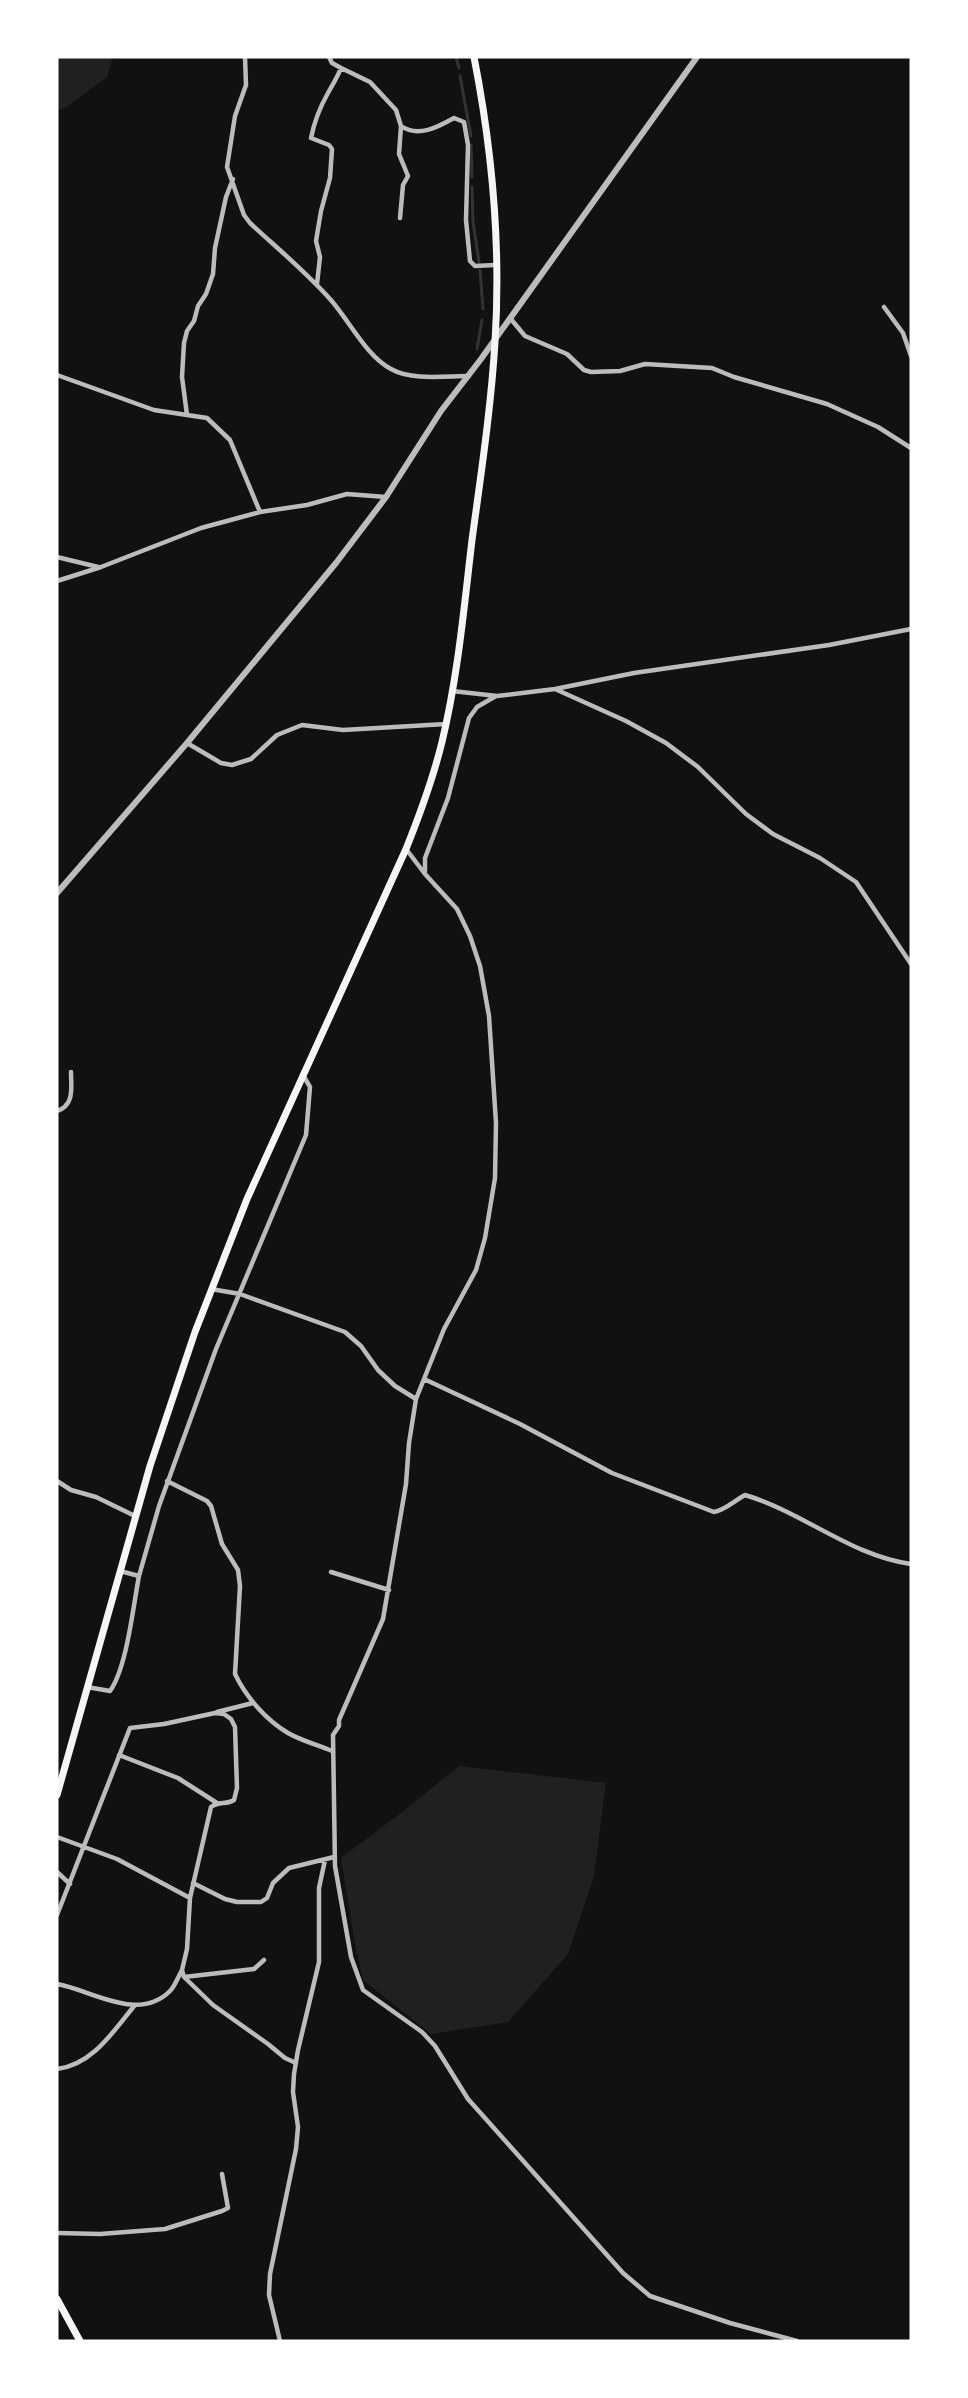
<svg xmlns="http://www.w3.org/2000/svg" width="968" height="2398" font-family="Signika,sans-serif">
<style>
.green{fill:#202020}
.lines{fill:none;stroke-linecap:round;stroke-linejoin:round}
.stream{stroke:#333;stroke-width:3}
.minor{stroke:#bcbcbc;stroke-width:4.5}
.tertiary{stroke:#bcbcbc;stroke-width:6}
.secondary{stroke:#f5f5f5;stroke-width:7}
</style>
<rect width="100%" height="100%" fill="#111"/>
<path class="green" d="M57,57H113L107,77L65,108L57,110Z
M459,1766L606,1783L594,1876L568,1954L508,2022L431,2034L363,1980L354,1939L341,1858L401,1813Z"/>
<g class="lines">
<path class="stream" d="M456,57L459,68
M460,76L471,136
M471,145L472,177
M472,187L473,222L479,262
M480,270L483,309
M477,349L482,320"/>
<path class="minor" d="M245,57L246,85L235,116L227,167L244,215L250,223C277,248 306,272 330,299C349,320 366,356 391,369C412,381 445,376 469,376
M329,57L332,63L341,68L370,82L396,110L401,126L399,154L408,176L403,185L400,218
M401,126C418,138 438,127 454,118L464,122L468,145L466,220L470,261L475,266L495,265
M317,284L320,257L316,241L321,211L330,178L332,149L329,145L311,138C314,123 320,107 328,93C333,84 337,78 341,68
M884,307L903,333L911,356
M510,318L525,336L567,354L584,370L591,372L620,371L645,364L712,368L734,377L827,404L878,427L911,448
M57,375L154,410L207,418L230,440L260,512
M187,415L182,377L184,343L187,331L194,321L198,306L206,294L213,274L215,248L226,197L233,179
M57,557L98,567
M57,581L101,567L201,528L260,512L307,505L347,494L386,497
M555,689L626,721L666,743L698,767L746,814L773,834L820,858L856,882L911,964
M452,691L497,696L555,689L634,673L829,645L911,629
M187,743L221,763L232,765L251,759L277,735L302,725L343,730L446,724
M406,849L425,874L457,909L470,936L480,966L489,1016L496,1123L495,1178L485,1238L476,1270L444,1329L416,1399L409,1443L406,1484L383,1619L339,1720V1726L333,1735L335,1866L351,1957L363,1990L422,2032L435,2046L468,2099L623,2273L650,2296L730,2323L797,2341
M425,871V858L448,798L469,718L477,707L496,696
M57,1111C75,1105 71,1087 71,1072
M211,1289L240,1294L345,1332L361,1346L378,1370L395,1386L416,1399
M424,1379L520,1424L612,1473L714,1512C725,1510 734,1501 745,1495C803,1512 851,1556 911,1564
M57,1481L71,1490L96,1497L135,1516
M167,1481L207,1501L211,1506L222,1544L238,1570L240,1586L235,1674C246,1697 266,1720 288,1733C302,1741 318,1745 332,1751
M331,1572L389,1590
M139,1576L159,1506L216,1349L306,1135L310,1087L303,1075
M87,1687L110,1691C127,1667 133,1607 139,1576L120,1571
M217,1712L253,1703
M119,1755L178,1778L217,1803
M57,1837L117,1859L190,1898
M57,1872L70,1884
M193,1883L225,1899L237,1902H261L267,1898L273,1883L289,1868L334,1857
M57,1915L130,1728L164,1724L215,1713L224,1714L231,1719L235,1727L237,1788L234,1800C226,1805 219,1801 211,1807L190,1898L187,1949L182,1970L184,1977L213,2005L268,2044L285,2058L296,2063
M184,1977L254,1969L264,1960
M57,1984C92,1990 138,2023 170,1991C175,1986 178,1977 182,1970
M57,2069C93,2065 114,2030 135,2005
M57,2233L100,2234L165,2229L222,2211L228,2208L222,2174
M280,2341L269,2295L270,2274L296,2149L298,2127L293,2092L294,2074L298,2050L319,1962V1888L325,1860"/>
<path class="tertiary" d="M57,893L187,743L336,563L386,497L441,411L481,359L697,57"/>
<path class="secondary" d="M57,1795L150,1466L195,1332L247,1199L406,849C420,814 433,779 442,742C458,676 464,607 472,540C481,474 491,408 495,342C501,248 492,149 474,57
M57,2299L80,2341"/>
</g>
<rect width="968" height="2398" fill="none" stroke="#ffffff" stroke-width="117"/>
</svg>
